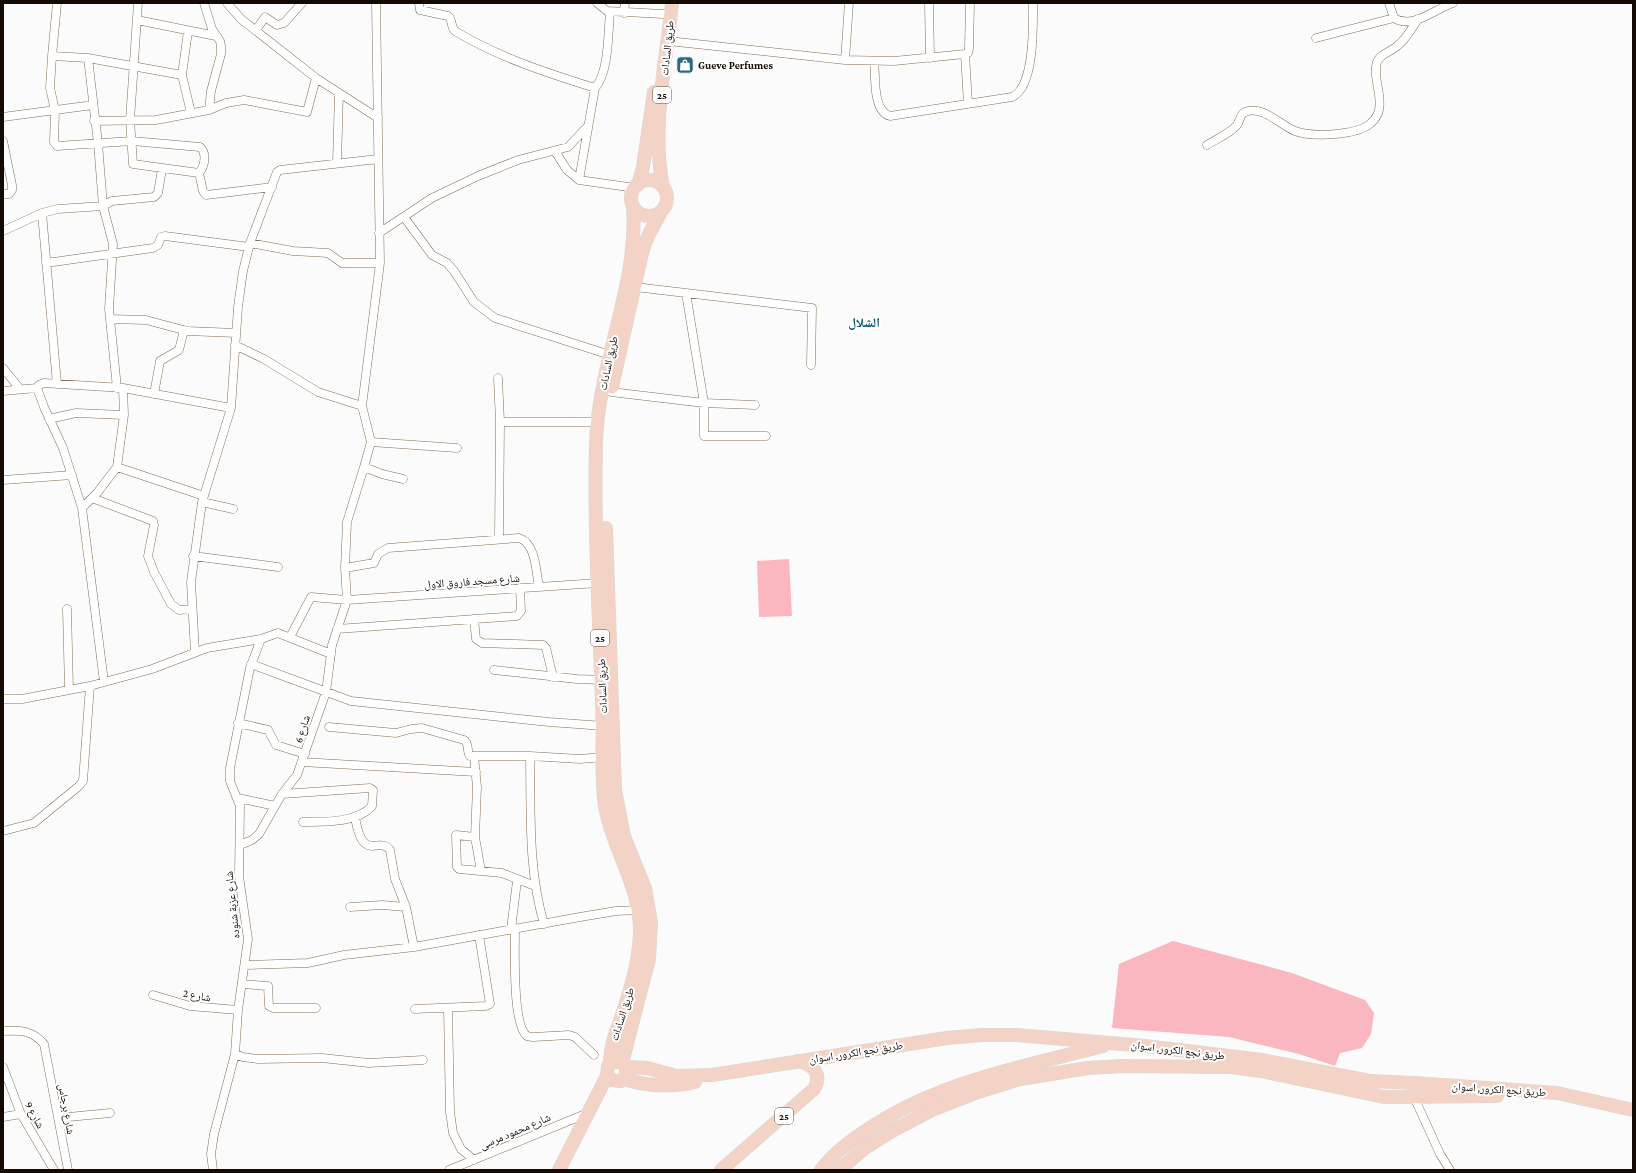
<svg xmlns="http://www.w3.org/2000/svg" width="1636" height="1173" font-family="'Crimson Pro','Noto Naskh Arabic',serif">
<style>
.green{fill:#fbb7c0}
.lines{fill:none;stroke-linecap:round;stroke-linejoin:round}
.minor-casing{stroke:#846e52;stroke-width:9}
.primary-casing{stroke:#d9d8d7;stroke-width:14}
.minor{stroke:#fff;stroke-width:8}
.primary{stroke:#f4d3c7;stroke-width:13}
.labels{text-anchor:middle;stroke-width:4;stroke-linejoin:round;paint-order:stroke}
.shield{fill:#fff;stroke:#5a544f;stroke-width:1}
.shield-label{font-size:10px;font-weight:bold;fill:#130b03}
.street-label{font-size:11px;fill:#130b03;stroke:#fff}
.poi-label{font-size:11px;font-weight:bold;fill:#130b03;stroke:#fff;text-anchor:start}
.quarter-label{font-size:13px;font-weight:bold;fill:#085871;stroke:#fff}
</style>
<rect width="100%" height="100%" fill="#fbfbfb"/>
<path class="green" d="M789,559L792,616L759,617L757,561Z
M1173,941L1292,973L1365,1000L1374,1013L1371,1034L1362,1048L1340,1053L1335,1066L1299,1054L1229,1037L1112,1028L1119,964Z"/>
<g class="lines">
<defs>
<path id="minor" d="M57,3L52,56L88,58L182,75L188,31
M138,3L130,120L133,164L199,173L203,191L206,195L272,187
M204,3L212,29L220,41L221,46V54L211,91L209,110
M227,3L241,19L316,78L378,118
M419,3L420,10L448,16C453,19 450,26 455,31C498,57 547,73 595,88
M597,3L607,11L663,14
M929,3L930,58
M1389,3L1394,18C1412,30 1435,9 1453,3
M624,13L625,3
M137,20L216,36
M256,30L265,17L277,25L284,23L302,3
M1316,38L1394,18
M668,41L845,60L894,61L965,54L968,53L969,48L970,3
M965,54L968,104
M52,56L50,88L55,110L54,142L57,146L132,141L200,147C207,153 205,166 199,173
M88,58L98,143L103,206L113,244L109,309L117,388
M845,60L849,3
M874,61C876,76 872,111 890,116L1012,97C1035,87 1033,25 1033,3
M182,75L191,113
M3,117L93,105
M94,121L156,120L209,110L226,103L244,100L307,112L316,78
M3,141L12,185V190L9,194H3
M1207,145C1216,139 1231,133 1237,125C1240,121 1240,114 1245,112C1263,105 1280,125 1295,131C1311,137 1357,136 1371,123C1390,107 1371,81 1377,62C1380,54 1390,52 1396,47C1406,40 1412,28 1418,19
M555,151L567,170L579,180L635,188
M337,163L339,93
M579,180L595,88C609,73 608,33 610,12
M42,213L57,384
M404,217L432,255L447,263L454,271L474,302L495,318L610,355
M3,231L42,213L58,209L103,206L112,201L154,197L158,193L162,169
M379,233L432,198L478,176L518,160L568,147L587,127
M250,243L293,251L328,253L342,263H380
M46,263L153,248L158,245L161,237L165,236L249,247
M635,287L686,293L704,403V436H766
M686,293L812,308L811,365
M110,319L146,320L187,331L236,333
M235,345L264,359L318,392L362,406
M3,368L20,389
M498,378L500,422H597
M3,391L37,388
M611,392L704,403L755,405
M154,394L160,361L179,350L184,330
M49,419L76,413L124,415
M371,442L362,406L380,263L376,3
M117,467L204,496
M364,467L371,442L457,448
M3,480L72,475
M92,498L153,521L154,525L148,556L154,572L171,604L179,610L192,609
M202,502L233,509
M82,508L97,493L117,467L124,415L123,388
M499,538L500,422
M193,556L278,567
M345,568L374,563L378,554L388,548L519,538C536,543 536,572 539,587
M67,609L69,690
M474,619L476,639L482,643L543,645L546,648L553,677
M337,629L517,616L521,611L520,588
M290,637L311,597L347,600L598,583
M195,652L191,582L202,502L231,408L238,307L243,271L250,243L277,172L280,170L378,159
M251,664L351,701L549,722L604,726
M494,670L577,679L602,680
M104,682L82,508L63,448L44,407L37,388L39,385L44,383L123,388L231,408
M3,699H22L90,686L152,669L207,648L261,639L278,633L331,654
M238,723L268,730L276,745L305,754
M329,727L396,733L411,729L422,728L464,740C470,744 466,751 470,756H530
M474,756L477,787L475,837L481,871
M302,762L476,772
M282,794L370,788L373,790L372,806C357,823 324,822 303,822
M238,798L275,806
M355,817C363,865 379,835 390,850L395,879L406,907L414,947
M3,831L34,823L79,786L83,781L90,686
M475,837L456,835L457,867L459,869L502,873L535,886
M240,845L252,840L259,834L282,794L297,775L326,692L332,645L347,600L345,568L347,522L364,467L382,474L403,479
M350,907L382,905L406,907
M544,924C528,870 531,812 530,756L580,759L604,757
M511,929L517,881
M515,929C515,947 512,1025 527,1036C527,1036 532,1037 533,1037L569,1035L575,1037L594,1055
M245,965L308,963L344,955L414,947L580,917L616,911L639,910
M242,984L268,986L269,1006L273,1008H316
M153,995L190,1006L238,1010
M448,1008L450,1112L453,1133L461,1149L474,1160
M415,1009L486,1006L490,1004L479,935
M3,1031C20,1030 32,1030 44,1044L68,1170
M235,1054L243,1057L258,1059L322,1058L369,1063L423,1060
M3,1067L21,1114L54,1170
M1414,1097L1440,1154L1450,1170
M3,1117L21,1114
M58,1118L110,1113
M213,1170L211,1154L214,1134L235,1054L238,1010L248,939L239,876L240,806L230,781V768L250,668L261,639
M449,1170L588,1113"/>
<path id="primary" d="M631 198a18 18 0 1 1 36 0a18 18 0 1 1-36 0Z
M638,185L643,167L654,92
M663,187C651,128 666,63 672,3
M612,387L642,253L648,236L661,212
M606,528L615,790L624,836L645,888L651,923L649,959L622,1063
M610,1064C610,1044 618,1027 624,1009C633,982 640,956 640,928C639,884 612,848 605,806C600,772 604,736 602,701C599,615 594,529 596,443C598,364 639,284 633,206
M626,1067L647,1068L676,1076L712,1075L947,1038L982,1035H1017L1145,1046L1262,1060L1371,1081L1414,1083L1557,1093L1633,1110
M624,1079C647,1086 671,1088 695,1082
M559,1170L607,1076L608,1066L613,1062L619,1061L626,1067V1077L621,1081L611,1080L607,1076
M721,1170L814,1089C823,1074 812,1063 797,1061
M821,1170C833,1154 850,1141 867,1130C938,1082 1022,1067 1103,1046
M839,1170L865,1148L892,1131L932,1110L978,1092L1020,1079L1088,1068L1122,1066L1231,1067L1261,1071L1384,1097L1497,1096"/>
</defs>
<use href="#minor" class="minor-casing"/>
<use href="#primary" class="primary-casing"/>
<use href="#minor" class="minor"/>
<use href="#primary" class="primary"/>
</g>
<defs>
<symbol id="shop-square" viewBox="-11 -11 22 22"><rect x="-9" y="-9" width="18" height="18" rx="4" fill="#2b677f" stroke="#fff"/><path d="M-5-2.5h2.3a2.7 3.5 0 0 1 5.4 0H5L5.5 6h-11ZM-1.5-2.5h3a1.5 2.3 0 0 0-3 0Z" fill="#fff"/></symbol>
</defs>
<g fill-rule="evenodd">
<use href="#shop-square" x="675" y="55" width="20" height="20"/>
</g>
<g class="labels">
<g class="shield">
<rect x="653" y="87" width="18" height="16" rx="3"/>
<rect x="591" y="630" width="18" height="16" rx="3"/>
<rect x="775" y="1108" width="18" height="16" rx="3"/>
</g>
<g class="shield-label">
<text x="662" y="99">25</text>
<text x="600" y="642">25</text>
<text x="784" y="1120">25</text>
</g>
<g class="street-label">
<text transform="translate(667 48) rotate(-84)" y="4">طريق السادات</text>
<text transform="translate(608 363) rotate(-78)" y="4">طريق السادات</text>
<text transform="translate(472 581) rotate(-4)" y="4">شارع مسجد فاروق الاول</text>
<text transform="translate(602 686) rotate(-92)" y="4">طريق السادات</text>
<text transform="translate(302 729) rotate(-72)" y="4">شارع 6</text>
<text transform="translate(232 905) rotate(-96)" y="4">شارع عزبة شنوده</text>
<text transform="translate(197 995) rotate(10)" y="4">شارع 2</text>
<text transform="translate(622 1014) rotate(-72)" y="4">طريق السادات</text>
<text transform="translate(1178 1050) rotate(7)" y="4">طريق نجع الكرور, اسوان</text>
<text transform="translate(856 1052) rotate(-9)" y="4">طريق نجع الكرور, اسوان</text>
<text transform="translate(1499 1089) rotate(4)" y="4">طريق نجع الكرور, اسوان</text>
<text transform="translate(67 1109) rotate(80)" y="4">شارع برجاس</text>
<text transform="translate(35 1115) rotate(62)" y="4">شارع 9</text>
<text transform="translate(515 1131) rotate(-23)" y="4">شارع محمود مرسى</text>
</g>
<g class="poi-label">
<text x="698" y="69">Gueve Perfumes</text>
</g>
<g class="quarter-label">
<text x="864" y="327">الشلال</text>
</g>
</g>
<rect width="1636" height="1173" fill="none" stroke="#130b03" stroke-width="8"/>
</svg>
